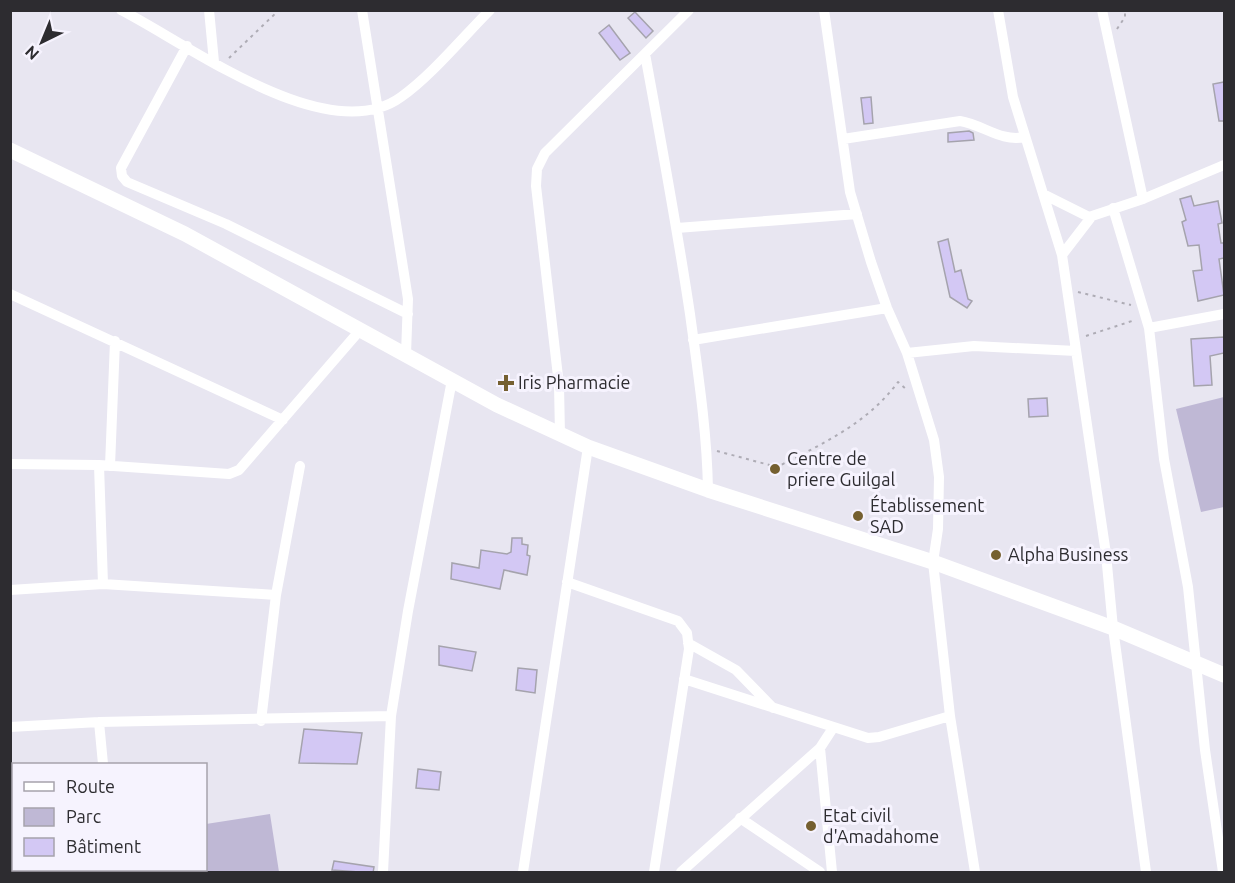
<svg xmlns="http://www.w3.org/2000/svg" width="1235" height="883" font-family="Ubuntu,sans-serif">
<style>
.green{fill:#bfb8d5}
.building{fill:#d3c8f4;stroke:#a5a3ad;stroke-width:1.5}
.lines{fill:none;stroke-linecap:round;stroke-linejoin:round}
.path{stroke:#aeacb5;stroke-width:2;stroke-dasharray:3 4.5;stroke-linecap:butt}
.street{stroke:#fff;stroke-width:10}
.secondary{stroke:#fff;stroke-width:15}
.poi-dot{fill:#756030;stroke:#f6f3fe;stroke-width:2}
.labels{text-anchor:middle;stroke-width:6;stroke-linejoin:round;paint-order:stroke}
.poi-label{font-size:18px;fill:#2d2c30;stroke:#f6f3fe;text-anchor:start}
</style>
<rect width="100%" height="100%" fill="#e8e6f1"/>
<path class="green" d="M1224,397V507L1201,512L1176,409Z
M270,814L279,872H137L136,870H206V824Z"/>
<path class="building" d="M635,12L653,31L646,38L628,18Z
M609,25L630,53L620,60L599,33Z
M1224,82V121H1219L1213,84Z
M871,97L873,123L864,124L861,98Z
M969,131L973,133L974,140L948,142V133Z
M1191,196L1194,206L1218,201L1222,223L1218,224L1221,243H1224V258L1219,259L1224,295L1198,301L1193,271L1202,270L1199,245L1188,246L1182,222L1186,220L1180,199Z
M948,239L955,272L961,270L968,299L972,301L967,308L950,297L938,242Z
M1224,337V353L1210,356L1212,385L1194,386L1191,339Z
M1047,398L1048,416L1029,417L1028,399Z
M512,538H522V544L528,545L527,555L530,556L527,575L504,570L500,589L451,579L452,563L479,568L481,550L507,554L511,552Z
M439,646L476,652L472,671L439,665Z
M518,668L537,670L535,693L516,690Z
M304,729L362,733L357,764L299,763Z
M418,769L441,772L439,790L416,788Z
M334,861L374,867L373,873L332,870Z"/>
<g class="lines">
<path class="path" d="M1117,29L1125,17V10
M229,58L279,10
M1078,292L1131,305
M1086,336L1135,320
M717,451L777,467C822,444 867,424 898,382L906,389"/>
<path class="street" d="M121,10C188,44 328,150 401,97C431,76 463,37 490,10
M209,10L214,62
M362,10L408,299L406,354
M824,10L850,192L871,262L887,308L907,353L934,440L939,477L938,529L933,562L950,716L975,872
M998,10L1013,97L1062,255L1106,554L1113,628L1146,872
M1102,10L1143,199
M187,46L121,168L122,176L127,182L226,224L408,314
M645,54C661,141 677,227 690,314C698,373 707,431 708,490
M843,139L960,121C984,125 1000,142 1025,137
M1043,194L1089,217
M1113,208L1149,328L1164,459L1188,587L1205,750L1223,872
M677,228L857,214
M1062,255L1092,216L1143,199L1224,165
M10,294L283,420
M1149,328L1224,314
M693,340L887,308
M907,353L974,346L1076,351
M560,435L559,385L536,186L537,169L545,153L689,10
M10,464L99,465L229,474L239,470L361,329
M99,465L103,584
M110,466L115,341
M567,582L678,621L687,633L689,649L654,872
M10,590L103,584L276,595
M688,643L736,670L773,708
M684,679L868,738L879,737L950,716
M261,721L276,595L300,466
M99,722L103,764
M10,727L99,722L391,716
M820,748L832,872
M740,818L820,872
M113,870V872
M383,872L391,716L408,611L452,380
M523,872L588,447
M681,872L820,748L833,728"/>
<path class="secondary" d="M10,150L185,234L497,405L588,447L708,490L933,562L1113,628L1224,675"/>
</g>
<g class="poi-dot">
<path d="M503 374h6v6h6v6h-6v6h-6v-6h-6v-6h6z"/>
<circle cx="775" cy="469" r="6"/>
<circle cx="858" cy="516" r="6"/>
<circle cx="996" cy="555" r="6"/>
<circle cx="811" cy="826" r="6"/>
</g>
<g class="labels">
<g class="poi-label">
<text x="518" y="389">Iris Pharmacie</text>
<text x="787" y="465">Centre de<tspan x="787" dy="21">priere Guilgal</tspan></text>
<text x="870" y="512">Établissement<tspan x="870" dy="21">SAD</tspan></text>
<text x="1008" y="561">Alpha Business</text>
<text x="823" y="822">Etat civil<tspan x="823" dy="21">d'Amadahome</tspan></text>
</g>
</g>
<rect width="1235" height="883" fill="none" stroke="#2d2c30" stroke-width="24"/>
<rect x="12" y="763" width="195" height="108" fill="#f6f3fe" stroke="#a6a3ac" stroke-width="1.5"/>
<rect x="24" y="782" width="30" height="9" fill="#ffffff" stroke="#a6a3ac" stroke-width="1.5"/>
<text x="66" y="793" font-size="18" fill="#2d2c30">Route</text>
<rect x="24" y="808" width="30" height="18" fill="#bfb8d5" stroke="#a6a3ac" stroke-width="1.5"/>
<text x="66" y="823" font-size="18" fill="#2d2c30">Parc</text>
<rect x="24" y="838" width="30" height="18" fill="#d3c8f4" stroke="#a6a3ac" stroke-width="1.5"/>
<text x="66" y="853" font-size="18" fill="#2d2c30">Bâtiment</text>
<g transform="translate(42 42) rotate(223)" stroke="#f6f3fe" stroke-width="4.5" paint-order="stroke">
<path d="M0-4.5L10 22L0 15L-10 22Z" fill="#2d2c30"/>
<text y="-9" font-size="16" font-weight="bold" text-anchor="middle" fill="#2d2c30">N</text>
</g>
</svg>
